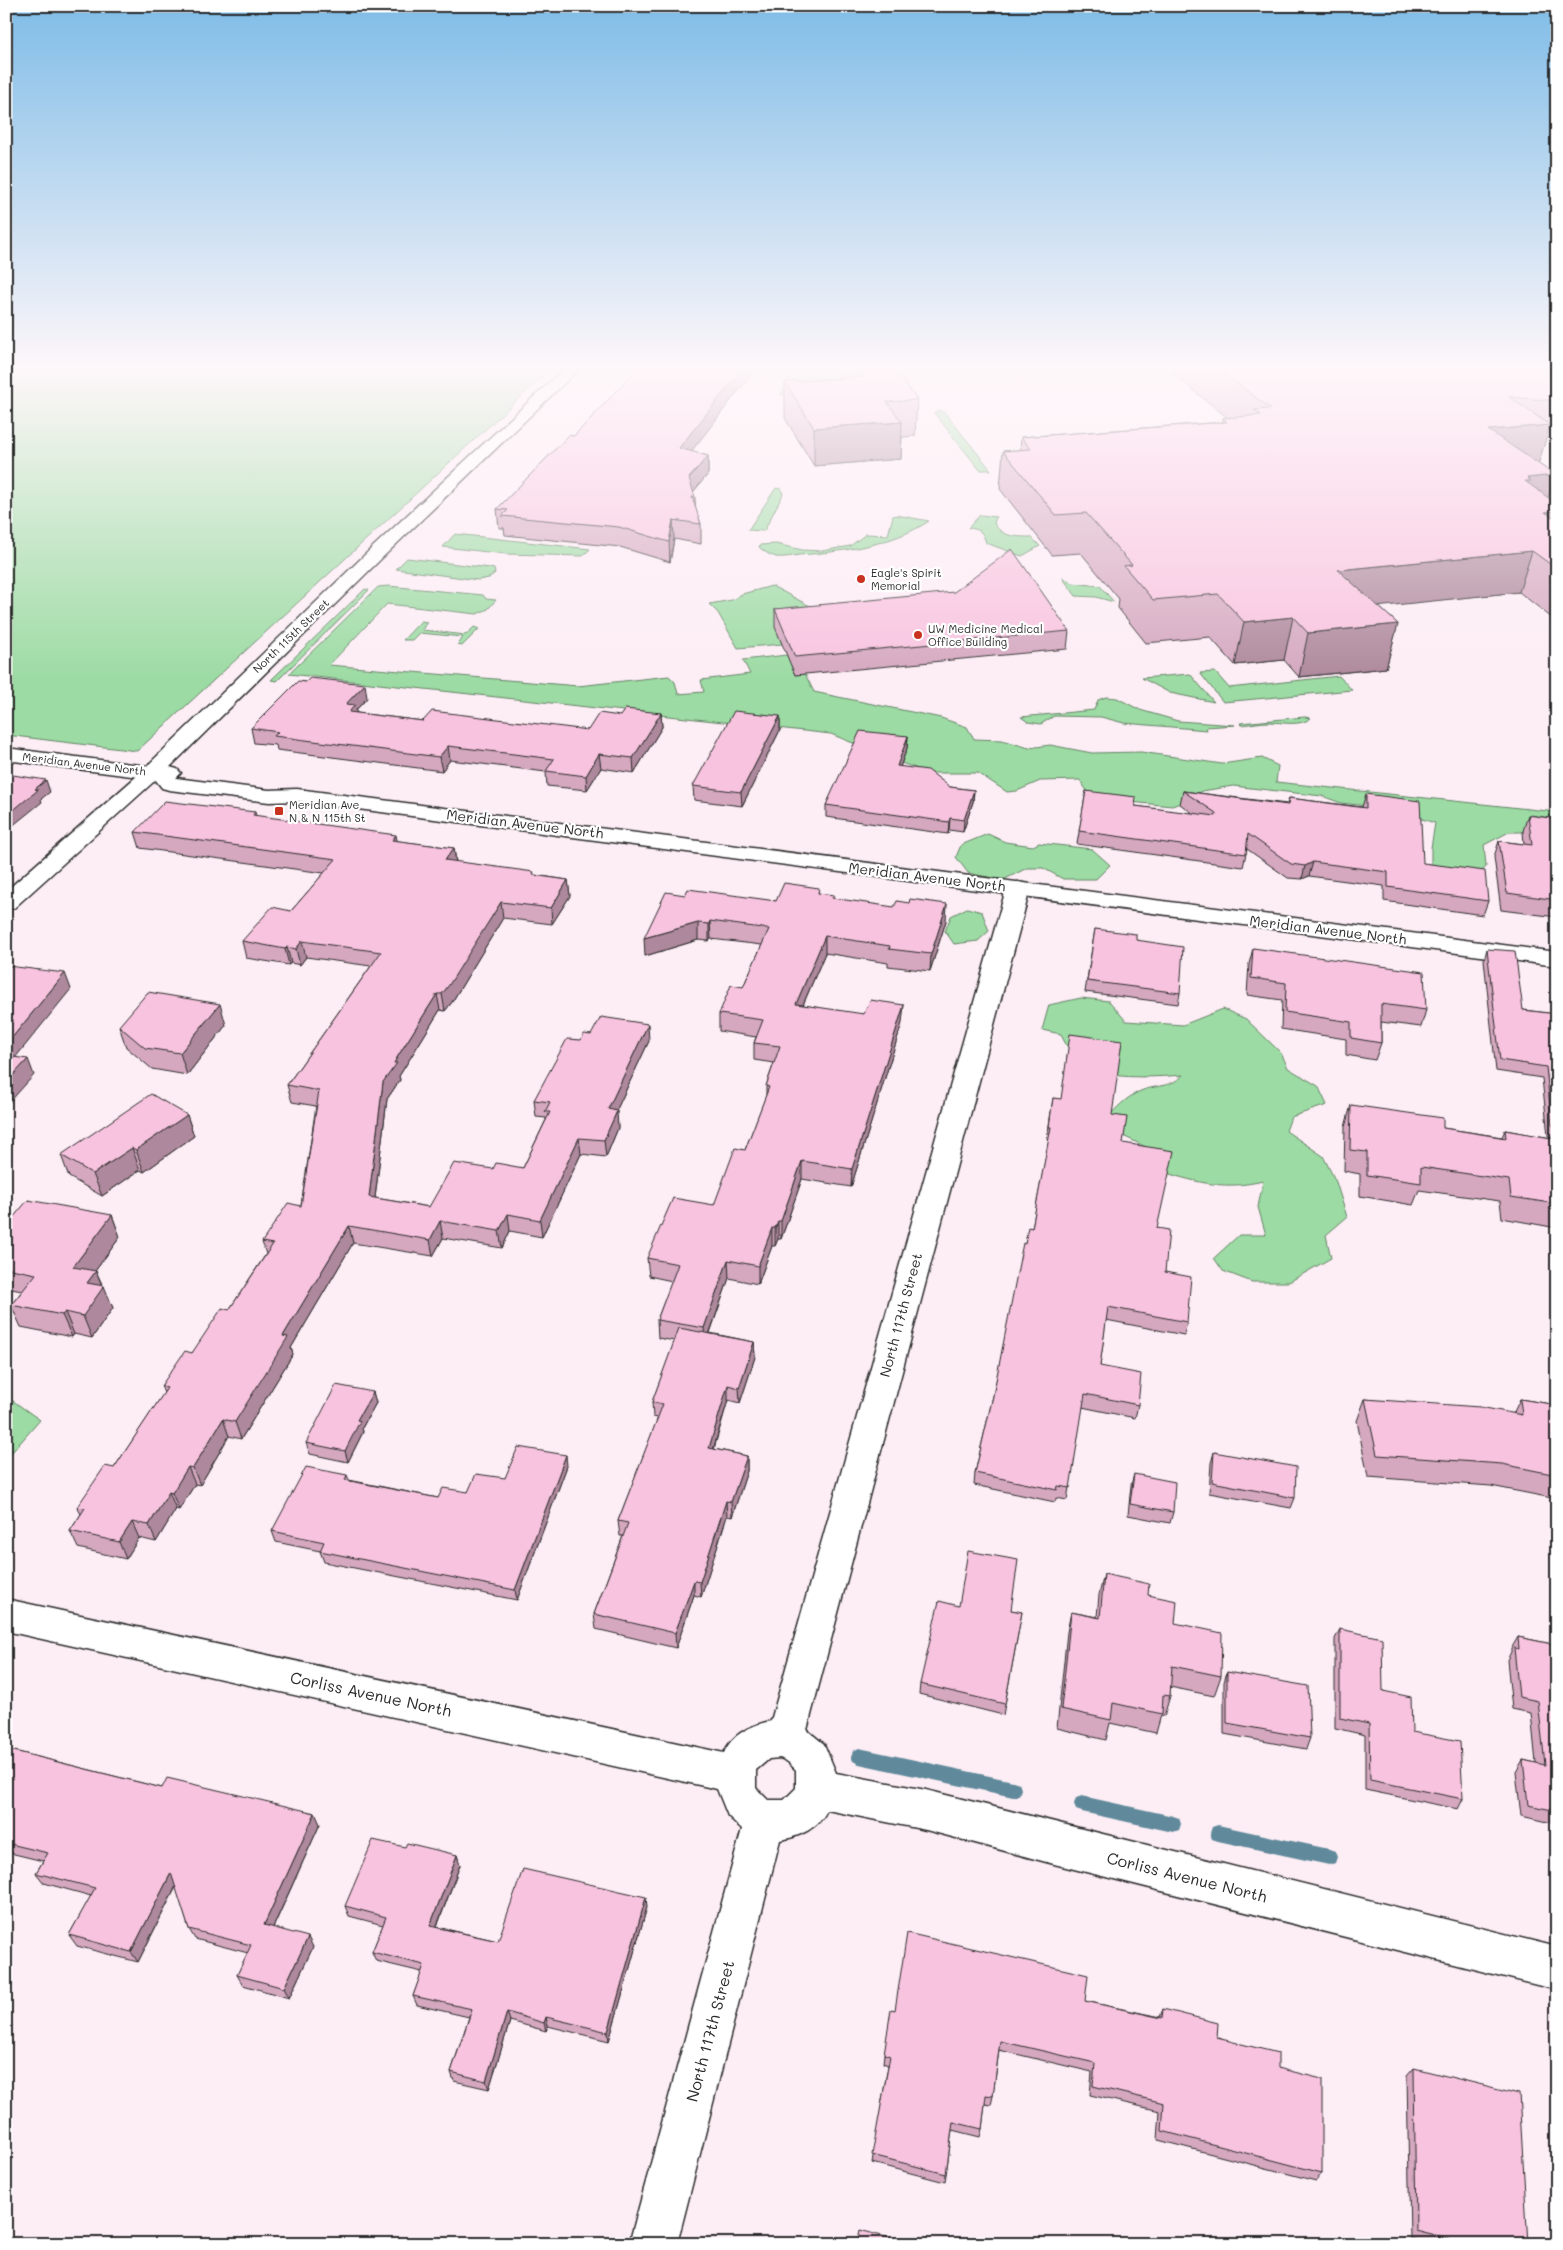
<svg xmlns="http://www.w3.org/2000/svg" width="1563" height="2250" font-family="Mali,sans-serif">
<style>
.green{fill:#9cdba3;stroke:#648367}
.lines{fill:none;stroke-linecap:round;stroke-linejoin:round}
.stream{fill:#608a9b;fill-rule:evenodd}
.minor-casing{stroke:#2b2b2b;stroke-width:3}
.tertiary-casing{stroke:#2b2b2b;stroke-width:3}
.minor{fill:#fff;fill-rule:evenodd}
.tertiary{fill:#fff;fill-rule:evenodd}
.wall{fill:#d5a8c0;stroke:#2b2b2b}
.shaded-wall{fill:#ae889c;stroke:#2b2b2b}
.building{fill:#f8c3df;stroke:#2b2b2b}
.poi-dot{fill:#c8321e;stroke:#fff;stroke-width:2}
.labels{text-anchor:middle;stroke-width:4.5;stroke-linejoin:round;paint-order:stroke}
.far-poi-label{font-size:11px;fill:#2b2b2b;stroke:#fff;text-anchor:start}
.far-street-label{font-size:11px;fill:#2b2b2b;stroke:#fff}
.street-label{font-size:14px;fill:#2b2b2b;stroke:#fff}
.near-street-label{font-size:16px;fill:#2b2b2b;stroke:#fff}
</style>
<rect width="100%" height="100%" fill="#fdedf5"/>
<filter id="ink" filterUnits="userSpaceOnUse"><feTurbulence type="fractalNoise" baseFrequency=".02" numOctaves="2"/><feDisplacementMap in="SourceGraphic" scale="10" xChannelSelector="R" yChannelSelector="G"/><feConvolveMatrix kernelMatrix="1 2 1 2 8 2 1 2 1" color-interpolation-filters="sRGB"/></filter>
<g filter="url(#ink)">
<path class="green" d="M6,367H553L137,751L6,735Z
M782,367H848L882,369L787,395L781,394L790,380Z
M938,410L945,413L991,470H980L934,413Z
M776,488L781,489L783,494L764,531L748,530Z
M896,515L929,521C893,545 842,552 799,555C792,556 783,558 776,557C770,555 764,552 759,547L760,545L776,544L802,550L822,551L850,546L866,534L888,535L893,516Z
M980,515L996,517L994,523C1001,537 1017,537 1031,537L1040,546L1022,556L986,543C983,531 979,529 968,528Z
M455,534L590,549L583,556L506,554L443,547Z
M407,558L490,568L494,569L495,573L489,578L478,580L396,569Z
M1062,577L1073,583L1100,586L1114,602L1096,597L1076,596Z
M388,586L483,595L486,599L496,600L488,609L477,614L387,604L329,665L578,686L669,676L675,682L678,694L704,692L701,680L750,674L743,660L787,655L795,675L805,674L814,692L941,718L967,727L974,739L1002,740L1029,748L1050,745L1092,753L1141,752L1222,764L1262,758L1278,766L1276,782L1557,812V832H1509L1484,845L1486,867L1471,881L1431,866V848L1435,823L1386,808L1341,803L1322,796L1233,786L1202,791L1189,800L1172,806L1108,800L1087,791L1080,780L1040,781L1017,791L1007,792L978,773H929L893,760L885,748L853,743L831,734L289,674L378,587Z
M772,586L808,605L824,610L775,627L782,644L738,648L718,613L709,604L732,600L742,594Z
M365,589L369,590L277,681L271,680Z
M421,621L427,622L422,630L466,635L474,627L479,629L462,646L458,645L463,637L419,633L412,640H403Z
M1215,672L1229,688L1339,676L1352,690L1223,702L1200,673Z
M1190,674L1214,702L1170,693L1142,678Z
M1106,697L1117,698L1140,710L1178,721L1235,725L1206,727L1207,730L1124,723L1101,717L1054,716L1041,724L1028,722L1021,717L1094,710L1098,700Z
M1305,717L1311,718C1300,727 1282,722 1269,722C1260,722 1251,724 1242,725L1240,723Z
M988,834L1005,842L1033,846L1039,843L1092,849L1110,865L1096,879H1063L1043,868H1027L1003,880L968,873L956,857L961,845Z
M967,908L982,912L989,931L978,941L954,944L945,931L951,916Z
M1081,998L1109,1001L1126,1021L1183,1025L1223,1009L1246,1019L1281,1053L1288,1068L1318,1086L1327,1105L1291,1117L1286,1131L1323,1156L1336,1182L1347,1217L1326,1235L1331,1258L1289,1282H1252L1223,1271L1214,1258L1239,1235H1266L1258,1207L1263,1181C1225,1190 1199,1183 1163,1172L1146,1147L1115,1132L1111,1114C1120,1104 1130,1095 1143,1090C1158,1085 1172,1087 1183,1075C1161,1077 1119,1079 1098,1072C1081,1067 1067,1050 1061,1034L1042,1030L1049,1005Z
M6,1396L40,1420L6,1459Z"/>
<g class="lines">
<path class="stream" d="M859,1748L1013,1781L1019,1783L1021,1789L1019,1795L1013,1797L859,1764L853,1761L851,1756L853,1751Z
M1082,1796L1173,1816L1179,1818L1181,1824L1179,1830L1173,1832L1082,1812L1076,1810L1074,1804L1076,1798Z
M1218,1825L1329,1849L1335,1851L1337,1857L1335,1863L1329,1865L1218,1841L1212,1839L1210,1833L1212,1827Z"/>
<defs>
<path id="minor" d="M153,766L160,768L163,772L160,776L14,908L6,910V891L146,768Z
M1018,882L1026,884L1030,889L807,1730L824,1744L836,1773L926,1790L1557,1947V1990L1050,1863L926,1830L827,1810C819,1828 799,1837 780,1840L677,2244H629L742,1829L728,1816L717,1789L6,1631V1599L724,1753C732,1734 751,1725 771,1721L1006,889L1010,884ZM780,1758L788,1762L796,1770V1788L784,1800H768L756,1788V1770L769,1759Z"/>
<path id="tertiary" d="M566,367H581L386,554L170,767L177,769L181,773L176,778L269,790L297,789L1557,952V966L297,801L269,802L169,790L162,788L155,779L6,760V748L147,766L374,546Z"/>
</defs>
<use href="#minor" class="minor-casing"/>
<use href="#tertiary" class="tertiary-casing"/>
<use href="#minor" class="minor"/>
<use href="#tertiary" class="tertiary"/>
</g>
<path class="wall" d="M832,367H893L917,400L915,436L902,437L901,459L814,466L785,418V382L840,378Z
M1173,367H1557V438H1546L1539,462L1537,463L1555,475L1548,498L1557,504V622L1519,592L1378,606L1398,624L1386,668L1299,677L1284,660L1235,665L1210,637L1146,643L1118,608L1119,599L1081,553L1052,555L1000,489L1003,451L1020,450L1021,437L1223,422V418H1228L1172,373Z
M750,376L691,451L708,456V474L693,492L695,508L701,524V544L674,539L670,562L620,547L505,535L504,528H499L497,509L574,436Z
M775,609L1069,631L1067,649L795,675L775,627Z
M306,682L367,698L356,710L357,713L423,721L588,730L620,716L661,713L662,727L634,773L601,768L587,790L547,786L546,772L450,760L442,771L277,750L276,745L254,743L251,728Z
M780,716V730L742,806L694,800L693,786Z
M1557,734V761L1553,743Z
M908,736L907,748L900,767L950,787L974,790L973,802L963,832L949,830L948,834L826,817V805Z
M1086,791L1135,806L1194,814L1180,804L1183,791L1287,804L1289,798L1362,807L1366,794L1423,863L1488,901L1483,915L1384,901V886L1309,876L1302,879L1288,878L1247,849L1243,867L1077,844Z
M255,812L256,816L398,841L454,848L456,862L535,875L568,880L570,896L552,924L503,918L452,1002L445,1011L440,1010L401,1073L399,1076L400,1080L387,1099L375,1198L429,1207L493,1169L523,1168L546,1120V1118L536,1117L534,1100L581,1040L591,1035L649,1041L616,1111L618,1128L606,1157L581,1154L542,1237L510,1231L502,1248L443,1238L433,1256L353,1243L291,1348L293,1354L241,1439L229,1436L200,1485L195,1484L179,1510L176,1509L156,1542L139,1538L126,1559L78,1548L70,1531L81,1514L77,1507L114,1468L164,1393L161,1386L192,1353L229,1310L266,1254L262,1242L301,1206L316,1106L292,1102L287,1085L371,966L306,957L300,965L291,963L289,965L246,958L242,941L291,911L324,873L140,848L135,832Z
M1528,815L1557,819V917L1501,910L1494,857L1499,841L1524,844L1523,831Z
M819,893L834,899L946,921L930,971L888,966V963L825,953L803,1005L902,1023L851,1187L802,1179L781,1239H778L775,1246H772L758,1284L729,1278L710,1333L754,1342L755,1357L740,1403L728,1400L714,1449L747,1456V1471L732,1517L727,1516L701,1597L694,1595L676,1648L596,1629L594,1614L623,1536H620L618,1521L658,1418L653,1417L652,1402L675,1341L658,1338L657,1320L672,1281L649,1276L647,1258L714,1205L745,1150L766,1096V1086L774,1063L754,1060V1043L756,1037L719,1031V1014L743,987L762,945L711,939L709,941L698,940L645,956L685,895L776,901Z
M1095,929L1136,940L1180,993L1178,1004L1085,992Z
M1253,948L1426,1010L1421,1027L1381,1022V1043L1375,1060L1346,1055V1039L1281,1029L1282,1000L1247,995L1249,964Z
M1487,949L1523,1010L1557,1014V1138L1548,1136L1542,1078L1496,1071L1484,960Z
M226,1025L187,1075L152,1069L126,1047L119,1026Z
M1053,1098L1112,1115L1157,1228L1165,1272L1187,1322L1184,1335L1106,1320L1100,1366L1138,1405L1135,1418L1082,1407L1067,1500L1056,1498L1055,1502L974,1485L975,1473L993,1396L1025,1244L1032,1228L1049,1140L1047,1139Z
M1351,1105L1443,1128L1502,1137L1505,1130L1557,1139V1228L1502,1218L1500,1201L1419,1190L1413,1205L1360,1196V1174L1344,1171L1345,1127Z
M187,1115L194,1136L144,1172L140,1170L102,1196L69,1177L61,1155Z
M112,1215L120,1237L95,1271H96L113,1308L92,1338L74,1334L72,1337L21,1327L11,1305L22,1291L6,1288V1226Z
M373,1392L376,1403L362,1428L363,1432L348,1462L310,1454L306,1443Z
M1365,1399L1513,1414L1520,1399L1557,1405V1499L1491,1486L1368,1477L1357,1421Z
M1214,1452L1295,1498L1291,1508L1209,1493L1211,1463Z
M567,1466L517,1600L324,1562L320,1551L276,1542L272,1531L347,1475L349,1480L438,1498L468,1492L505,1478Z
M1134,1474L1173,1512L1170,1523L1128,1515L1131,1485Z
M1104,1574L1148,1595L1175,1623L1221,1676L1214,1696L1170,1687V1696L1164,1716L1161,1715L1156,1733L1110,1723L1106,1740L1057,1728L1067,1632L1071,1612L1097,1617L1099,1595Z
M959,1606L1011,1610L1022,1612L1003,1715L919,1694L920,1684Z
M1340,1629L1412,1732L1463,1799L1458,1809L1365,1790V1735L1335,1728V1639Z
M1518,1637L1557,1645V1824L1521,1816L1516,1772L1523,1760L1536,1763L1531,1713L1512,1709L1507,1660L1511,1652V1649Z
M1227,1672L1310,1738L1306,1749L1224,1734V1682Z
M6,1749L162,1788L320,1824L273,1928L313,1947L289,1998L243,1985L237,1975L248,1953L195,1939L189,1929L176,1887L138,1962L77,1946L69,1935L91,1896L44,1883L36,1873L43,1861L6,1852Z
M405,1847L457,1855L460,1865L437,1927L498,1941L647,1907L609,2041L548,2026L546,2031L510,2021L489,2089L454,2081L451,2072L469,2017L417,2005L413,1996L422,1972L376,1961L372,1952L383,1925L349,1916L345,1906Z
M1085,2001L1160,2017L1163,2009L1278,2068L1322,2173L1316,2181L1158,2140L1160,2111L1090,2095L1092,2072L999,2050L993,2096L991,2105L985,2104L982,2129L980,2137L952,2130L945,2182L872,2163L888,2065L883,2063L884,2054L895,2010Z
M1414,2068L1528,2244H1431L1410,2238L1407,2076Z"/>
<path class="shaded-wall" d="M744,367H750V376L680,466L679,448Z
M902,422L901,459L814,466V428Z
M1550,425L1539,462L1478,468L1488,430Z
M708,456V474L690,496L689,478Z
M1555,475L1543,514L1525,481L1527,478Z
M692,497H695L696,516Z
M1557,511V536L1552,550L1533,552L1545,512Z
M673,520L674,539L670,562L669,542Z
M1532,551L1519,592L1328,612L1338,570Z
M1293,617L1284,660L1235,665L1244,622Z
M1398,624L1386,668L1299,677L1308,633Z
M365,684L367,698L356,710L358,719L352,726L346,704Z
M661,713L662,727L634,773L633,758Z
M780,716V730L742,806L741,792Z
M908,736L907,748L896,778L897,766Z
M448,746L450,760L442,771L439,757Z
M599,754L601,768L587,790L586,776Z
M46,780L50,792L41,799L42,802L6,831V816L35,789Z
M974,790L973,802L963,832L964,820Z
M950,818L949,830L948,834L949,822Z
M396,835L399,850L392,840Z
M454,848L456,864L445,860Z
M1313,862L1309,876L1302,879L1305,866Z
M568,880L570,896L552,924L551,908Z
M501,902L503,918L452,1002L445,1011L442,994Z
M947,904L946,921L930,971L931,954Z
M710,921L711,939L709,941V924Z
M698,923V940L645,956L644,938Z
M825,936V953L796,1021V1004Z
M302,941L306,957L300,965L296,949Z
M287,947L291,963L289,965L285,949Z
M65,973L71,989L6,1069V1045Z
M437,994L440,1010L401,1073L399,1076L400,1080L387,1099L373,1214L369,1197L383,1082L398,1056Z
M220,1004L226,1025L187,1075L180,1053Z
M904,1005L902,1023L851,1187L852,1169Z
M648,1024L649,1041L609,1126L608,1109Z
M28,1059L34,1075L6,1106V1083Z
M617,1111L618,1128L606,1157L604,1140Z
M187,1115L194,1136L144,1172L136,1150Z
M579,1138L581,1154L542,1237L540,1220Z
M132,1148L140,1170L102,1196L93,1174Z
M802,1161V1179L781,1239V1221Z
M508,1214L510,1231L502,1248L499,1231Z
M112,1215L120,1237L82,1289L73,1267Z
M440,1221L443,1238L433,1256L430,1240Z
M778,1221V1239L775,1246V1228Z
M349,1226L353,1243L291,1348L293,1354L241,1439L235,1422L283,1336Z
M772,1228V1246L758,1284V1266Z
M728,1260L729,1278L705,1346L704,1328Z
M96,1271L103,1288L104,1286L113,1308L92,1338L83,1316L87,1283Z
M65,1312L74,1334L72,1337L62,1315Z
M754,1342L755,1357L740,1403L739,1388Z
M728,1385V1400L709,1463V1448Z
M373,1392L376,1403L362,1428L363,1432L348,1462L345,1451L357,1420Z
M223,1419L229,1436L200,1485L193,1468Z
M566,1455L567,1466L517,1600L515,1590Z
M747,1456V1471L732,1517L731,1502Z
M188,1467L195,1484L179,1510L172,1493Z
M169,1492L176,1509L156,1542L149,1525Z
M726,1501L727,1516L701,1597L700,1582Z
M132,1522L139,1538L126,1559L119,1542Z
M694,1581V1595L676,1648L675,1633Z
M315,1813L320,1824L269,1936L264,1925Z
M457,1855L460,1865L433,1936L430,1926Z
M171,1873L177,1884L138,1962L131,1952Z
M646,1897L647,1907L609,2041L608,2032Z
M308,1937L313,1947L289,1998L284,1988Z
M507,2012L510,2021L489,2089L486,2081Z
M546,2017L548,2026L546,2031L544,2023Z"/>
<path class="building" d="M639,367H744L679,448L708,456L689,478L695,497H692L701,524L673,520L669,542L619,527L502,516L508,510L497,509L569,435L574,436Z
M856,367H893L917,400L887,402L902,422L814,428L785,382L863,377Z
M1215,367H1557V401L1509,397L1550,425L1488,430L1555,475L1527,478L1531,481H1525L1557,504V511L1545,512L1557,520V569L1532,551L1338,570L1398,624L1308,633L1293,617L1244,622L1218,594L1153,600L1124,566L1132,565L1086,513L1056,515L1003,451L1031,449L1021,437L1227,422L1223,418L1261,415L1254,410L1271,409Z
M1012,549L1069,631L795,657L775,609L954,592Z
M310,678L365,684L346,704L355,705L349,712L423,721L432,711L588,730L599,713L620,716L625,709L661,713L633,758L599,754L586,776L546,771L554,759L448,746L439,757L274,736L278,732L251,728L298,681L306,682Z
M734,711L780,716L741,792L693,786Z
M860,731L908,736L897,766L928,770L950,787L974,790L964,820L950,818L949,822L826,805Z
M6,774L46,780L35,789L38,790L6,816Z
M1086,791L1136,797L1135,806L1216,816V813L1183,791L1288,805L1289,798L1366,808V794L1420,801L1423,863L1485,871L1488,901L1388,887V872L1313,862L1305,866L1291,864L1248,834L1246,854L1079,831Z
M165,801L255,812L253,815L396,835L392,840L454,848L445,860L534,872L533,875L568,880L551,908L501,902L449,985L442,994H437L398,1056L394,1063H397L383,1082L369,1197L429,1207L454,1163L493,1169L496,1163L523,1168L550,1112H545L550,1102L534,1100L567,1039L581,1040L584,1034L591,1035L601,1017L648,1024L608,1109L617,1111L604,1140L579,1138L540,1220L508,1214L499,1231L440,1221L430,1240L349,1226L283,1336L288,1337L235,1422L223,1419L193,1468L188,1467L172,1493L169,1492L149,1525L132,1522L119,1542L70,1531L85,1508L77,1507L105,1466L114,1468L167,1388L161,1386L185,1351L192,1353L222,1308L229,1310L273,1244L262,1242L288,1203L301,1206L319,1091L287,1085L381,952L302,941L296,949L287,947L285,949L242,941L272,907L291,911L336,859L135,832Z
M1528,815L1557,819V900L1507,893L1499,841L1532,845Z
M784,883L819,888L818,893L834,895L832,898L894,907L897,901L909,903L910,899L947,904L931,954L889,949L890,946L825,936L796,1004L864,1014L870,1000L904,1005L852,1169L802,1161L781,1221H778L775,1228H772L758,1266L728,1260L704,1328L657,1320L678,1264L647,1258L673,1198L714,1205L735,1148L745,1150L769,1087L766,1086L780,1046L754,1043L763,1020L719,1014L731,985L743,987L769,929L710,921L709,924L698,923L644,938L666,892L685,895L688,889L776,901Z
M1095,929L1136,934V940L1183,947L1180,993L1087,981Z
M1253,948L1424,972L1426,1010L1381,1004V1043L1351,1038V1022L1285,1012L1286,983L1251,978Z
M1487,949L1515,951L1523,1010L1557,1014V1126L1552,1125L1546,1067L1500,1060Z
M8,966L65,973L6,1045V969Z
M148,992L220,1004L180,1053L145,1048L119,1026Z
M1070,1034L1122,1041L1112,1115L1127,1117L1123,1143L1174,1151L1157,1228L1169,1230L1165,1272L1191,1277L1187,1322L1108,1307L1100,1366L1141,1374L1138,1405L1085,1394L1070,1488L1058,1486L1057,1490L975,1473L993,1396L1023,1243L1025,1244L1028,1227L1032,1228L1051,1127H1049L1053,1098L1061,1099Z
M6,1056L28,1059L6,1083Z
M151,1094L187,1115L136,1150L132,1148L93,1174L61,1155Z
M1351,1105L1443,1118V1128L1506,1138L1505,1130L1557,1139V1204L1511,1197L1509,1180L1421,1167V1183L1367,1175V1152L1350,1150Z
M28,1200L112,1215L73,1267L96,1271L87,1283L104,1286L83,1316L65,1312L62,1315L11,1305L36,1274L6,1268V1226Z
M679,1328L754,1342L739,1388L728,1385L709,1448L747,1456L731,1502L726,1501L700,1582L694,1581L675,1633L594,1614L628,1523L618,1521L663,1404L652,1402Z
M336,1385L373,1392L357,1420L360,1421L345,1451L306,1443Z
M1365,1399L1480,1407L1522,1415L1520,1399L1557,1405V1475L1502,1464L1377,1455Z
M518,1447L566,1455L515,1590L320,1551L324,1542L272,1531L306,1467L347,1475L345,1480L438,1498L443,1488L468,1492L476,1474L505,1478Z
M1214,1452L1296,1467L1295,1498L1212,1482Z
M1134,1474L1175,1482L1173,1512L1130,1504Z
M968,1551L1018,1560L1011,1610L1022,1612L1005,1704L920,1684L939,1601L959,1606Z
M1104,1574L1149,1584L1148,1595L1177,1601L1175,1623L1222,1633L1221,1676L1172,1666L1170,1696L1163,1695L1162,1714L1113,1703L1111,1720L1061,1709L1071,1612L1100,1618Z
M1340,1629L1382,1638L1383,1691L1411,1697L1412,1732L1460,1741L1463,1799L1370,1780L1369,1724L1340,1718Z
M1518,1637L1557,1645V1811L1528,1805L1523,1760L1545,1765L1538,1701L1519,1697L1514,1648L1519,1649Z
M1227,1672L1308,1686L1310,1738L1227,1723Z
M6,1749L162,1788L167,1778L315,1813L264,1925L308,1937L284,1988L237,1975L251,1945L189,1929L171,1873L131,1952L69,1935L95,1888L36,1873L48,1853L6,1843Z
M373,1840L405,1847L407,1843L457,1855L430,1926L498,1941L523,1869L646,1897L608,2032L546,2017L544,2023L507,2012L486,2081L451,2072L472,2009L413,1996L424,1965L372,1952L386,1917L345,1906Z
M907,1933L1088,1975L1085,2001L1162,2018L1163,2009L1218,2023L1217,2038L1278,2053V2068L1322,2079V2173L1162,2131L1164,2103L1093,2086L1095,2063L1000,2041L993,2096L986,2095L982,2129L953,2122L946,2174L872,2155L890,2056L884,2054L891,2009L895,2010Z
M1414,2068L1519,2094L1528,2244H1467L1416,2231Z
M860,2230L911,2244H857Z
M296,2238L318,2244H293Z"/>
</g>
<linearGradient id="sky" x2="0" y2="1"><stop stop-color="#7fbce7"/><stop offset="0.54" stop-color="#fef7fa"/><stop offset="1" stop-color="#fef7fa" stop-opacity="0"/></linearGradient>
<rect width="1563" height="682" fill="url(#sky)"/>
<g class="poi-dot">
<circle cx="861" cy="579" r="5"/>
<circle cx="918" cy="635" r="5"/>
<rect x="274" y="806" width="10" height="10" rx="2.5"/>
</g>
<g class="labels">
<g class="far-poi-label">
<text x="871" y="577">Eagle's Spirit<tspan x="871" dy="13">Memorial</tspan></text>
<text x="928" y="633">UW Medicine Medical<tspan x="928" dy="13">Office Building</tspan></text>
<text x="289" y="809">Meridian Ave<tspan x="289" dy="13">N &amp; N 115th St</tspan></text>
</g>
<g class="far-street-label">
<text transform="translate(291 636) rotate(-44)" y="4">North 115th Street</text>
<text transform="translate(84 764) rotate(7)" y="4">Meridian Avenue North</text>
</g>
<g class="street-label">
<text transform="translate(525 824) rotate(7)" y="5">Meridian Avenue North</text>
<text transform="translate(927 877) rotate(7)" y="5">Meridian Avenue North</text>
<text transform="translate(1328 930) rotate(7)" y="5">Meridian Avenue North</text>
<text transform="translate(901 1315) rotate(-75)" y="5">North 117th Street</text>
</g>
<g class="near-street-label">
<text transform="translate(371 1694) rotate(12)" y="6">Corliss Avenue North</text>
<text transform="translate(1187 1877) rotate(14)" y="6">Corliss Avenue North</text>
<text transform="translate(710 2031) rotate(-75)" y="6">North 117th Street</text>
</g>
</g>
<rect width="1563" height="2250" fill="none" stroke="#fff" stroke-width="25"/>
<rect x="12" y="12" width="1538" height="2225" fill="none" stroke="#2b2b2b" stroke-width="2" filter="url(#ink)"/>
</svg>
